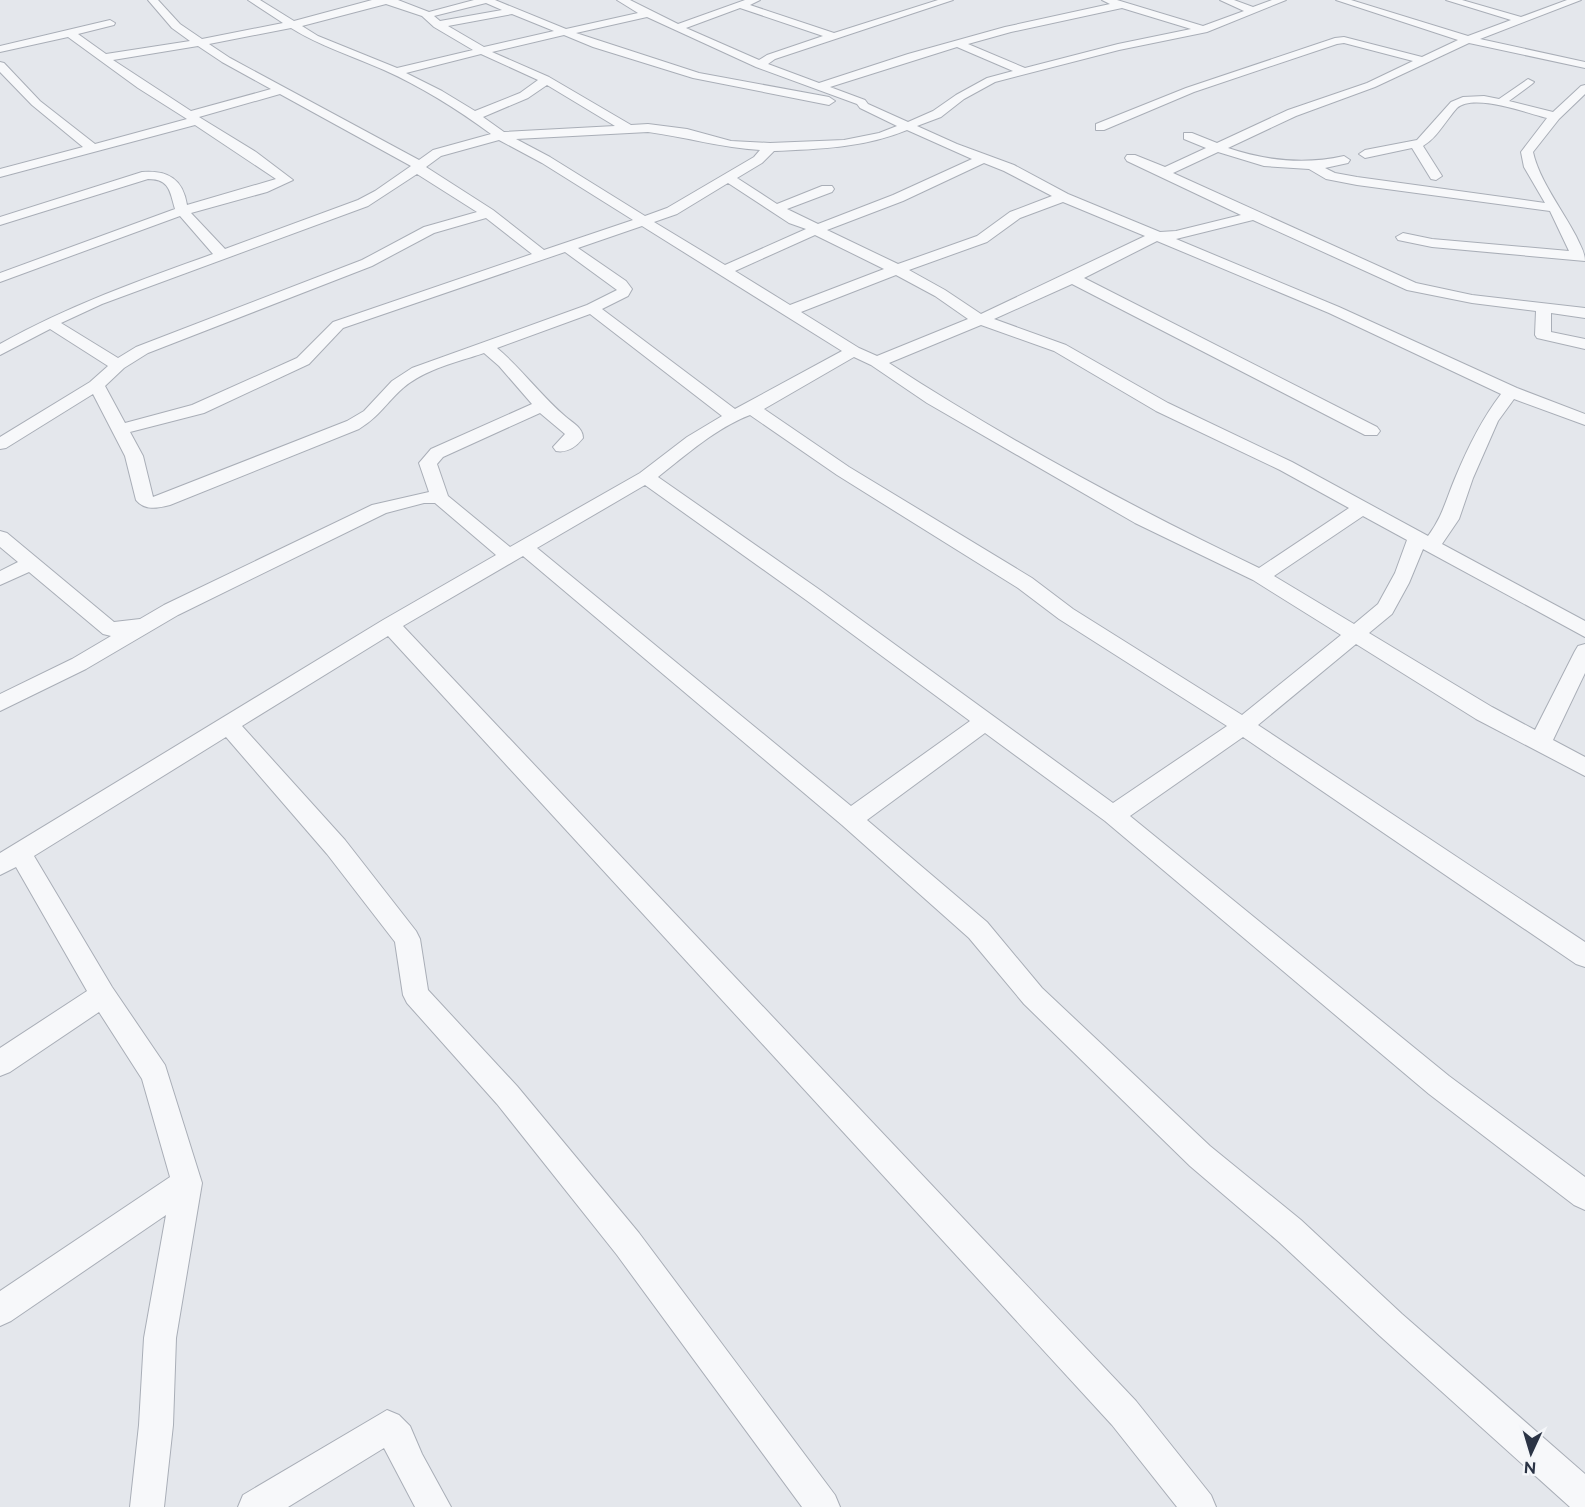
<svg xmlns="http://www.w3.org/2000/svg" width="1585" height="1507" font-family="Raleway,sans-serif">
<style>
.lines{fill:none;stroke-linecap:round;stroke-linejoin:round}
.minor-casing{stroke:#a9aeb7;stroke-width:2}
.minor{fill:#f7f8fa;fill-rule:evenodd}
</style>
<rect width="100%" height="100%" fill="#e4e7ec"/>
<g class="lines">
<defs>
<path id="minor" d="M148,0H158L180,24L202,39L283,23L248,0H260L294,21L372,0H398L429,12L474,0H495L566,29L638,13L617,0H630L678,24L745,0H760L750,5L834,33L938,0H953L775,59L768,64L819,83L908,54L1005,27L1110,4L1102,0H1117L1203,26L1244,11L1220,0H1234L1253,7L1272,0H1286L1207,32L1119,50L995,82L964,99L941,117L917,126L957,144L1014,165L1068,194L1160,232L1176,231L1241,215L1127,161L1125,158L1127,155H1135L1165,167L1206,148L1184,139V133H1192L1217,143L1288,110L1367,83L1413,61L1344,43L1337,44L1194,92L1104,130H1096V124L1186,88L1335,38L1344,37L1422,57L1458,40L1336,0H1351L1468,36L1511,20L1446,0H1462L1521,17L1567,0H1581L1480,39L1585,62V68L1469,43L1375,87L1296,116L1228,148C1267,161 1304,165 1344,156L1350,160L1348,163L1325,168L1335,173L1357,177L1545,203L1524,167L1521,152L1547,118C1527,113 1474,93 1457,108C1446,120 1437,138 1423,146L1442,176L1436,180L1431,179L1412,148L1365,158L1359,154L1365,150L1417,140L1451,102L1463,97L1484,96L1499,99L1528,79L1534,82L1532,84L1509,101L1553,112L1581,86L1585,85V94L1559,119L1533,152C1539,180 1562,209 1576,236C1580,245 1585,252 1585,261L1432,247L1398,240L1396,237L1403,233L1432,239L1569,251L1550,211L1357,185L1326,179L1309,169L1264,166L1218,152L1173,173L1416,283L1472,295L1585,308V318L1551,313V332L1585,339V349L1537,338L1535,335L1536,311L1472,303L1407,290L1253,220L1176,239L1339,307L1517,388L1585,414V425L1514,399L1498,421L1473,478L1459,519L1442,544L1585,621V637L1423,549L1409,583L1392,614L1369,633L1492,707L1535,730L1575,651L1578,646L1585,644V673L1553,740L1585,757V776L1476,719L1356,644L1258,725L1585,942V967L1576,964L1243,737L1130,816L1449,1076L1585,1177V1210L1574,1205L1429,1094L1105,821L985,733L867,820L987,922L1042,988L1210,1146L1301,1220L1402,1314L1585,1474V1507H1570L1380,1336L1279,1242L1190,1166L1024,1004L969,938L842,825L523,556L403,626L1136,1401L1211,1495L1216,1507H1177L1112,1425L388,636L242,726L345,840L416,931L420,939L428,990L517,1086L639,1233L835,1495L840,1507H802L617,1255L497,1104L407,1003L403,995L395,942L327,854L226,737L34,856L112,987L165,1065L202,1183L176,1338L173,1425L164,1507H130L139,1425L144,1338L166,1215L11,1321L0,1326V1291L170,1177L142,1079L99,1012L10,1072L0,1076V1048L87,991L16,867L0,875V853L383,620L496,555L435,503H424L386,513L178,615L86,669L0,711V694L72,659L111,636L103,634L29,572L0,585V571L18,562L0,547V531L7,533L114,622L140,619L164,605L372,505L429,492L419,463L431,449L532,404L499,366L484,353C458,362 425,369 403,388C386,403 380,416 359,429L170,505C158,508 145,511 136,500L125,456L93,394L6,448L0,449V437L90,382L108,366L50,329L0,355V344C68,306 140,280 213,254L180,216L0,282V273L175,209C170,192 170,179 148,179L0,225V217L142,172C168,170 183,179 187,205L276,179L195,125L0,177V169L83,147L32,105L0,72V62L4,63L40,101L95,144L187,119L138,88L68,37L0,52V46L110,20L115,23L114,25L78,34L106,54L190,41L172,28ZM486,3L502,10L440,21L434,16ZM386,4L422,16L434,27L473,50L397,68L318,36L302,26ZM740,8L823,36L767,55L759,60L686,28ZM1122,8L1191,29L1118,44L1025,68L968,44L1011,32ZM512,14L554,31L484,47L448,26ZM647,17L756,67L857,104L860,108L897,126L879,133L844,140L770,143L731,141L687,129L648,124L631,125L549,77L492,52L564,35L593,47L693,78L829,105L835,101L829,97L699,73L576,33ZM291,28C320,46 352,56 384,70C422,87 457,109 491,134L433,150L419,160L230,58L209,44ZM198,46L222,62L271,89L191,111L113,60ZM957,47L1013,71L987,78L956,95L933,111L908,122L868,104L865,100L830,87ZM481,54L538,80L520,93L475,111L442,91L406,73ZM547,85L615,126L504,132L483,117L528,98ZM280,94L411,166L375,191L358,200L225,249L191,213L267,192L293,180L256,152L199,117ZM907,130L972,159L893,195L818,224L787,209L832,192L834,189L832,186H822L777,204L737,178L762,163L774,151C820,149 863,148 907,130ZM648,132C686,137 722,148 760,150L754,157L667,208L645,216L550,157L516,139ZM499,140L542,163L633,220L544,250L493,210L426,167L441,156ZM984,163L1004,171L1052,196L1010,212L977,236L898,264L827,230L903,201ZM417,174L477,212L424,227L362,260L136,347L118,358L61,323L102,304L368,206ZM728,183L789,223L806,229L725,265L654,222L677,214ZM1063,202L1145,236L981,314L945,290L909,270L987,242L1020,218ZM486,218L532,254L333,322L297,358L192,405L125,423L105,386L124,368L148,353L372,266L434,233ZM642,226L842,351L735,409L602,309L628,296L632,289L626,281L578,248ZM815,235L884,269L790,305L735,271ZM1157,241L1329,313L1501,394C1482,419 1468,447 1456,476C1446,499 1443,516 1428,536L1292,462L1168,403L1066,345L994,319L1072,284L1365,435H1377L1380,431L1377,427L1084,278ZM565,252L617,290L587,305L412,368L392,381L364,411L347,421L153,497L143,456L130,432L204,413L309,364L343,328ZM896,275L935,296L968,319L877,356L859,348L801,312ZM590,314L722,416L687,437L640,473L510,547L448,496L437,464L443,457L540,413L565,434L553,447L556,451C567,453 576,447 583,438C583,428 573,423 566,417C541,396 522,369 497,348ZM981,325L1054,351L1156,411L1280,470L1349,508L1259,568C1132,507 1007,440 889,363ZM854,357L871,365L927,403L1135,523L1253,580L1341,635L1242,715L1073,609L1032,578L849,467L764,409ZM750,415L837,475L1018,588L1059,619L1227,726L1113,803L820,590L658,477C686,455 716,428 750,415ZM645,485L806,600L970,721L851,806L537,548ZM1363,516L1407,540L1395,573L1378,604L1354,624L1274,576Z
M387,1410L399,1415L410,1426L422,1454L451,1507H415L384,1448L288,1507H238L243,1495Z"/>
</defs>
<use href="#minor" class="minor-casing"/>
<use href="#minor" class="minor"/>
</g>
<g transform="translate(1531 1453) rotate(184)" stroke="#f4f6f9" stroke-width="4.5" paint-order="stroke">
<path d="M0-4.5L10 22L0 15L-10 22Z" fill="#2b3445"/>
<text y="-9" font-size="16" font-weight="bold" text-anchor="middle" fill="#2b3445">N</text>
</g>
</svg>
